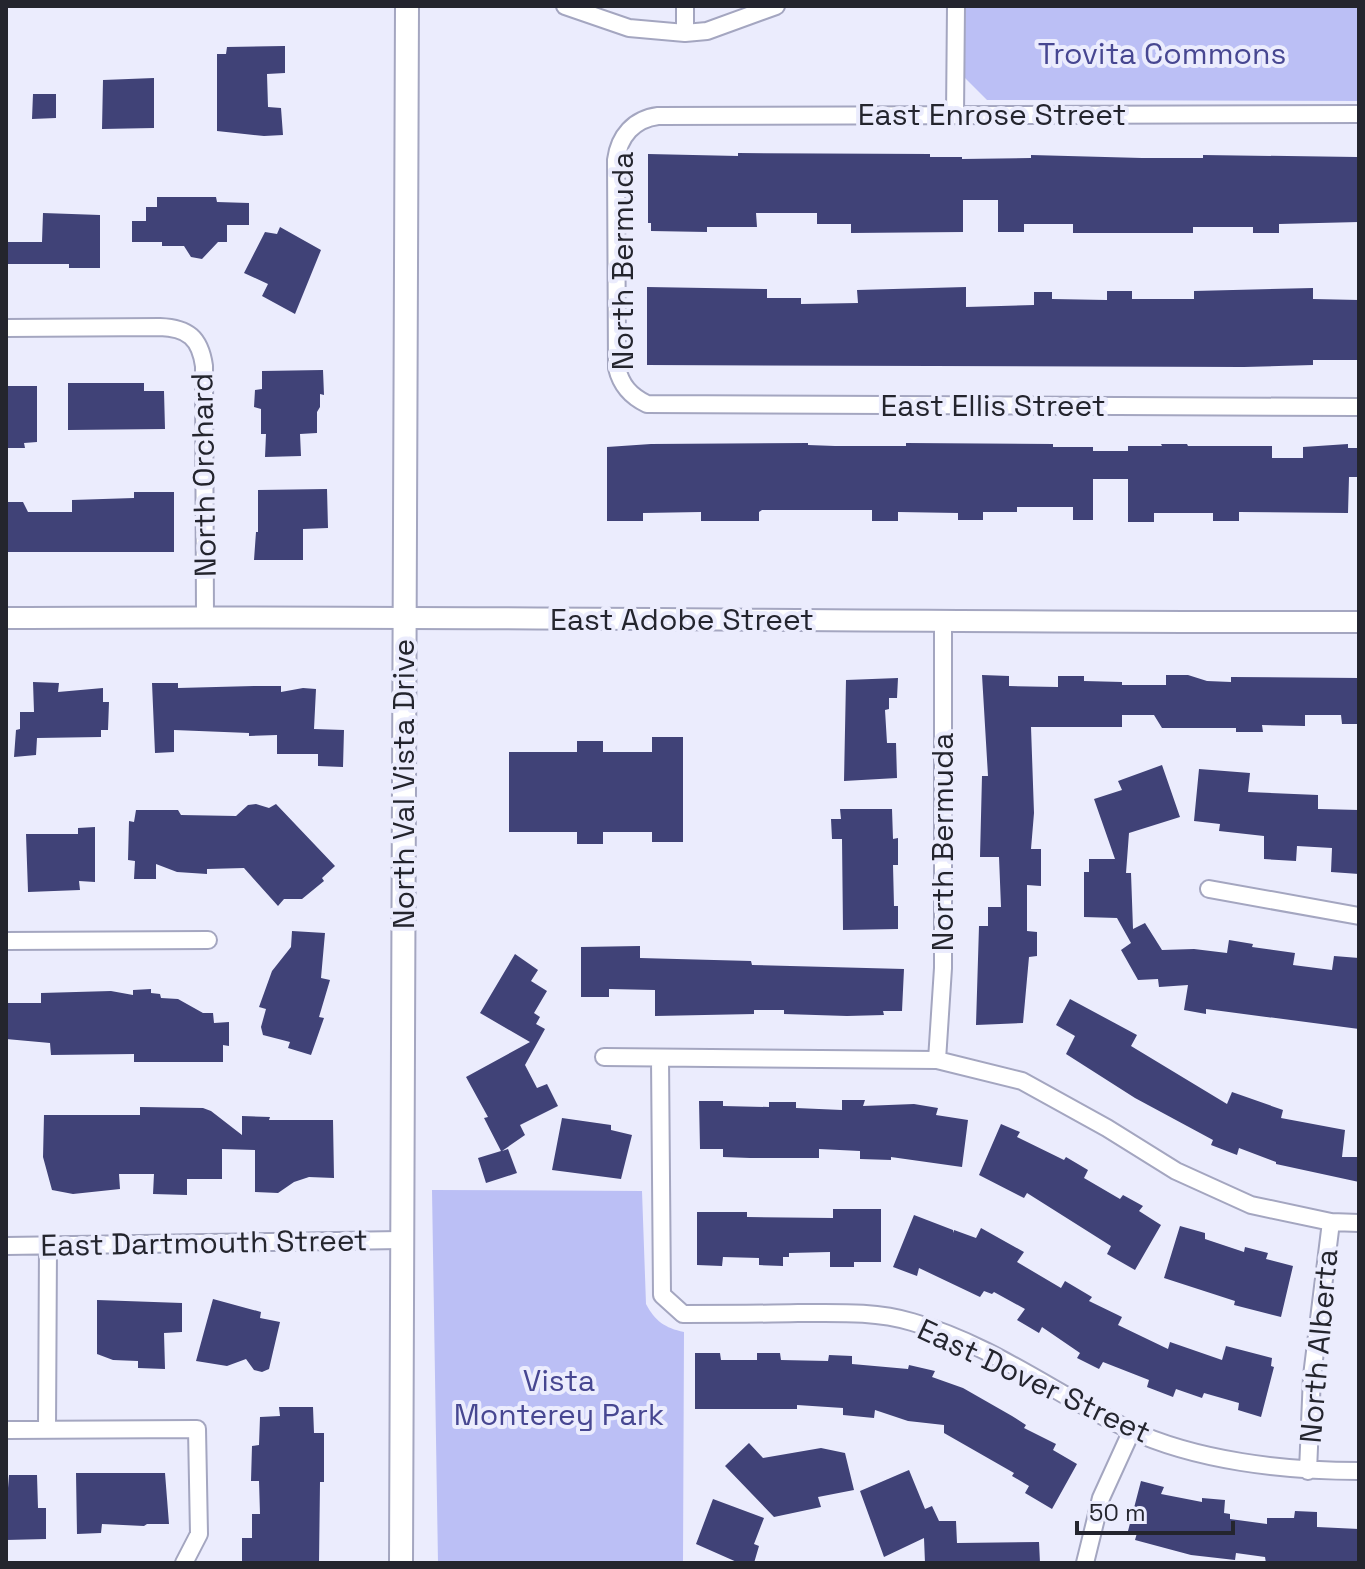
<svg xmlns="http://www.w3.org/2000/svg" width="1365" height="1569" font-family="'Space Grotesk',sans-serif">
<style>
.green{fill:#bbbff5}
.building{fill:#404277}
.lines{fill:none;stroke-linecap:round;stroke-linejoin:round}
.minor-casing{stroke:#a4a6c0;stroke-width:20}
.tertiary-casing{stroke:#a4a6c0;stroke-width:24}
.secondary-casing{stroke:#a4a6c0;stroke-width:26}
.minor{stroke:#fff;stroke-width:16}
.tertiary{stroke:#fff;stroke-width:20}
.secondary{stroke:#fff;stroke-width:22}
.labels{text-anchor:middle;stroke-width:8;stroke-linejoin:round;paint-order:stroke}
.park-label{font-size:30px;fill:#474791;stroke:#ebecfd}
.street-label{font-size:30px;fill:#24252e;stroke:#ebecfd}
</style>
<rect width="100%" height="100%" fill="#ebecfd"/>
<path class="green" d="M965,6H1359V101L987,100L965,78Z
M432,1190L642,1191L646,1304C655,1321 665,1328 684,1332L683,1563H438Z"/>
<path class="building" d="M285,46V73L267,74L268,107L281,108L283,135L264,136L217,131V54H226L227,47Z
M154,78V128L102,129L103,80Z
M33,94H56V118L32,119Z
M738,153L930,154V157H962V159L1031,158V155L1142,158H1203V155L1357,157L1359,222L1279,224V233H1253V227H1193V233H1073V224H1024V232H998V200H963V232L851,233V224H817V213H756L757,227H707V232L651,231V223H648V154L738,156Z
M157,197H216L217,202L249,203V225H227V242H218L202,259L191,257L184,246H162V242H132V221H146V207H157Z
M43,213L100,215V268H69V264H6V242H42Z
M280,227L321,250L295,314L262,296L268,284L244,273L265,232L277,234Z
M647,287L767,289V298H801V304L858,303L857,290L966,287V307L1034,305V292H1052V299L1107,300V291H1132V299H1194V291L1313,288V299L1359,300V354H1357V360H1313V365L1244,367L647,365Z
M323,370L324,395L320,394V407L317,412V433L300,434L301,456L265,457L266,434H261V409L254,407L255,390L262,389V371Z
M68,383H144V391H164L165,429L68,430Z
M6,386H37V442L24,443L25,448H6Z
M808,443V445L835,446H906V443L1053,444V447H1093V451H1128V446H1162L1161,444H1187L1188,446H1272V458H1303V447L1348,444V448H1358V477H1349L1348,513L1239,512V521H1213V513H1154V522H1128V479H1093V520H1073V507H1017V512H983V520H958V513L898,512V521H872V510H762L759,512V521H701V512L643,513V521H607V447L651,444Z
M327,489L328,528L303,529V560H254L256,532H258V490Z
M134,492H174V552H6V502H23L28,512H72V500L134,498Z
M982,675L1009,676V686L1058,687V676H1084V681L1122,682V685H1166V675H1188L1207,681L1231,682V677L1359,678V724H1342L1341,715H1305V726L1262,725L1263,732H1236V728H1162L1154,715H1122V727H1031L1034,813L1031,849H1041V886L1027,885V931L1037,932V956L1029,957L1023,1023L976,1025L979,926H988V907H1001L999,857H980L982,776H988Z
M898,678L897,698H889V709L885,710L887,743H896L897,778L844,781L846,680Z
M33,682L59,683L58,692L103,688V702H109L108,730H101V737L37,738L36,755L14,757L16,730L20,729V712H34Z
M152,683H178V688L254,686H281V692L303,688L316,689L314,729L344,730L343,767L318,766V754H277V735L249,736V733L174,730V752L155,753Z
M652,737H683V842H652V832H603V844H577V832H509V752H577V741H603V752H652Z
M1162,765L1180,817L1129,833L1126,873H1131L1133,929L1145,923L1162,950L1194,949L1227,953L1229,940L1253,944L1252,947L1295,953L1293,965L1332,970L1334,956L1359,958V1029L1206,1009V1014L1184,1010L1188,985L1159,987L1158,979L1138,980L1121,950L1131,943L1117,918L1084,917V872H1089V859H1115L1094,799L1122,790L1118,781Z
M1199,769L1250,773L1248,792L1318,795V809L1359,810V874L1331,872L1332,848L1297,846L1296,861L1264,859V836L1219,831L1220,824L1194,821Z
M256,804L269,808L276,804L335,866L322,878L324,881L302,899H284L278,906L244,868L207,869V874L177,872L156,864V879H134L135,861L128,860L129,821L134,822L136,810H178L181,815L236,816L248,805Z
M840,809H892L893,839L898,838V865H893L894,906H898V929L843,930L842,839H832L831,819H841Z
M95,827V882L79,881L80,890L28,892L26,834H78V828Z
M292,931L325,933L321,978L330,980L319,1017L324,1018L311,1055L288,1048L290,1042L263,1035L261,1027L266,1009L259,1007L272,971L291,947Z
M640,946V958L751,961L752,965L904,969L902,1011H883L884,1015L847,1016L784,1014V1010H754V1014L655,1016V990L609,989V997H581V947Z
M515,954L538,970L531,981L547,991L534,1013L540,1017L536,1024L545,1029L525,1065L537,1088L547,1084L558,1106L520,1125L525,1135L502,1151L508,1149L517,1173L486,1183L478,1158L501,1151L484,1118L488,1117L466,1077L530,1042L480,1013Z
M151,989V993L160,994L161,998L178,999L203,1013H213L214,1023L229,1022V1046L223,1045V1062H134V1054L51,1055L50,1043L6,1039V1003H41V993L111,991L133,995V990Z
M1070,999L1137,1035L1131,1046L1227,1104L1232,1092L1283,1110L1281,1118L1345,1130L1342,1157H1359V1182L1276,1164V1162L1239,1148L1237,1155L1211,1145L1213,1140L1135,1098L1066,1054L1075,1036L1056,1025Z
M842,1100H865L863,1106L914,1104L938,1108L936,1115L968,1120L962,1167L891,1157V1160L860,1159V1151L819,1149V1158H750L723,1157V1149H700L699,1101H723V1106L769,1107V1102H796V1108L842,1110Z
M140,1107L203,1108L211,1111L242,1135V1116L270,1117L269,1120H333L334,1178L309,1177L294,1182L278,1193L255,1192V1150L222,1149V1179H187V1195L153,1194L154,1174H119L120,1189L73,1194L52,1190L43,1157L44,1115H140Z
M562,1118L611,1125V1130L632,1135L621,1179L552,1170Z
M1001,1124L1020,1132L1017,1137L1064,1160L1066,1157L1088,1170L1084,1178L1120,1199L1123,1195L1143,1206L1139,1211L1161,1225L1135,1270L1107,1254L1111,1246L1027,1193L1024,1198L979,1175Z
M833,1209H881V1262H854V1267H830V1252L789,1253V1257H783V1266L759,1265V1258L723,1257L722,1266L697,1265V1212H747V1217L833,1218Z
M914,1215L953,1230V1233L954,1230L976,1238L981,1228L1024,1252L1017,1262L1061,1288L1065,1281L1092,1297L1089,1301L1122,1317L1118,1325L1168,1349L1170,1342L1222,1360L1226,1346L1272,1358L1271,1366L1274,1367L1261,1417L1238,1410L1239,1403L1204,1393L1202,1398L1176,1389L1173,1397L1147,1387L1149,1380L1103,1362L1099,1369L1077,1358L1080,1353L1042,1327L1039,1333L1017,1320L1025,1309L994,1292L992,1294L984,1291L980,1297L919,1268L917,1276L893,1267Z
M1180,1226L1205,1233V1239L1244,1252L1245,1247L1268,1253L1266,1259L1293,1266L1281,1317L1234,1305L1235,1301L1164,1278Z
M213,1299L261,1312L260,1318L280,1322L269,1369L262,1372L254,1370L246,1359L227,1366L196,1361Z
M97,1300L182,1303V1332L164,1333L165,1369L138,1368V1361L113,1360L97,1354Z
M695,1353H720L721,1360H757V1353H780L781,1360L828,1361L829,1355L852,1356V1364L908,1369L909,1365L935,1371L932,1377L963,1388L1012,1416L1026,1425L1024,1428L1056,1444L1053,1450L1077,1464L1052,1509L1025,1493L1029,1486L1012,1476L1014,1473L944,1433V1425L908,1421L875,1410L874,1418L843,1415V1408L797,1405V1409H695Z
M279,1407H313L314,1433H324V1482H320L319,1563H242V1538H252V1514H260L259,1481H251L252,1446L259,1445L260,1417L280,1416Z
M749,1443L763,1458L821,1448L845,1453L854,1490L818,1497L821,1507L774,1517L725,1466Z
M909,1470L925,1509L932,1506L939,1521H956L957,1543L1039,1542L1040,1563H925L924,1538L884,1557L860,1491Z
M76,1473H165L169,1524H147L144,1526L102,1524L101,1533L77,1534Z
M9,1475H37L38,1508H46V1539L6,1540V1488H8Z
M1141,1481L1164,1487L1161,1494L1202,1502V1498L1225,1500L1224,1513L1230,1514V1519L1267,1524V1518H1294L1295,1511L1317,1512V1527L1359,1529V1563H1266L1265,1557L1236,1553L1235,1560L1191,1555L1135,1540L1137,1533L1128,1531Z
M713,1499L764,1518L754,1544L759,1546L754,1563H739L696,1544Z"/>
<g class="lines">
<defs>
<path id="minor" d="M565,6L629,28L685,33L707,31L776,6
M685,33V6
M1359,114L658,116C634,119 619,136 616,160L617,368C621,385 630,396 647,404L1359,407
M955,115L956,6
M6,328L160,327C188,328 200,338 204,366L205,617
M1209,889L1359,916
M6,941L208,940
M604,1057L937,1060L1022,1081L1107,1128L1176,1171L1251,1205L1331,1222L1359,1223
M660,1058L662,1295L683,1314C721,1314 759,1314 798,1313C836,1313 875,1311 912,1322C991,1344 1055,1394 1128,1429C1196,1461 1285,1471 1359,1471
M937,1060L943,968V623
M6,1246L401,1240
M6,1430L197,1429L199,1534L184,1563
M47,1430L48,1246
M1308,1471L1312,1376L1331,1222
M1085,1563L1101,1498L1132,1430"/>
<path id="tertiary" d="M6,618C457,615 908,623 1359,622"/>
<path id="secondary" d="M401,1563L407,6"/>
</defs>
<use href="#minor" class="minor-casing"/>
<use href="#tertiary" class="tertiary-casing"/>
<use href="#secondary" class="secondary-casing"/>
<use href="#minor" class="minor"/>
<use href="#tertiary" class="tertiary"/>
<use href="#secondary" class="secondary"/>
</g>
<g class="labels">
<g class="park-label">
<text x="1162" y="64">Trovita Commons</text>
<text x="559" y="1391">Vista<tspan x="559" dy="34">Monterey Park</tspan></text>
</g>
<g class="street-label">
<text x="992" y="125">East Enrose Street</text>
<text transform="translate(623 261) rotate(-90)" y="10">North Bermuda</text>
<text x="993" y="416">East Ellis Street</text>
<text transform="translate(204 475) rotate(-91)" y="10">North Orchard</text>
<text x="682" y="630">East Adobe Street</text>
<text transform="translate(404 784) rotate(-90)" y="10">North Val Vista Drive</text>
<text transform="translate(943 842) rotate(-90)" y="10">North Bermuda</text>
<text transform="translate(204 1243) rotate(-1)" y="10">East Dartmouth Street</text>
<text transform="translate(1319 1346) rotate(-85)" y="10">North Alberta</text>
<text transform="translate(1034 1381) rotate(25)" y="10">East Dover Street</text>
</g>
</g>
<rect width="1365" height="1569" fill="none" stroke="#24252e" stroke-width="16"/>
<path d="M1077 1521v12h156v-12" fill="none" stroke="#24252e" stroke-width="4"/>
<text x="1089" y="1521" font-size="24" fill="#24252e" stroke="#ebecfd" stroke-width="6" paint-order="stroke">50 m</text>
</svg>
